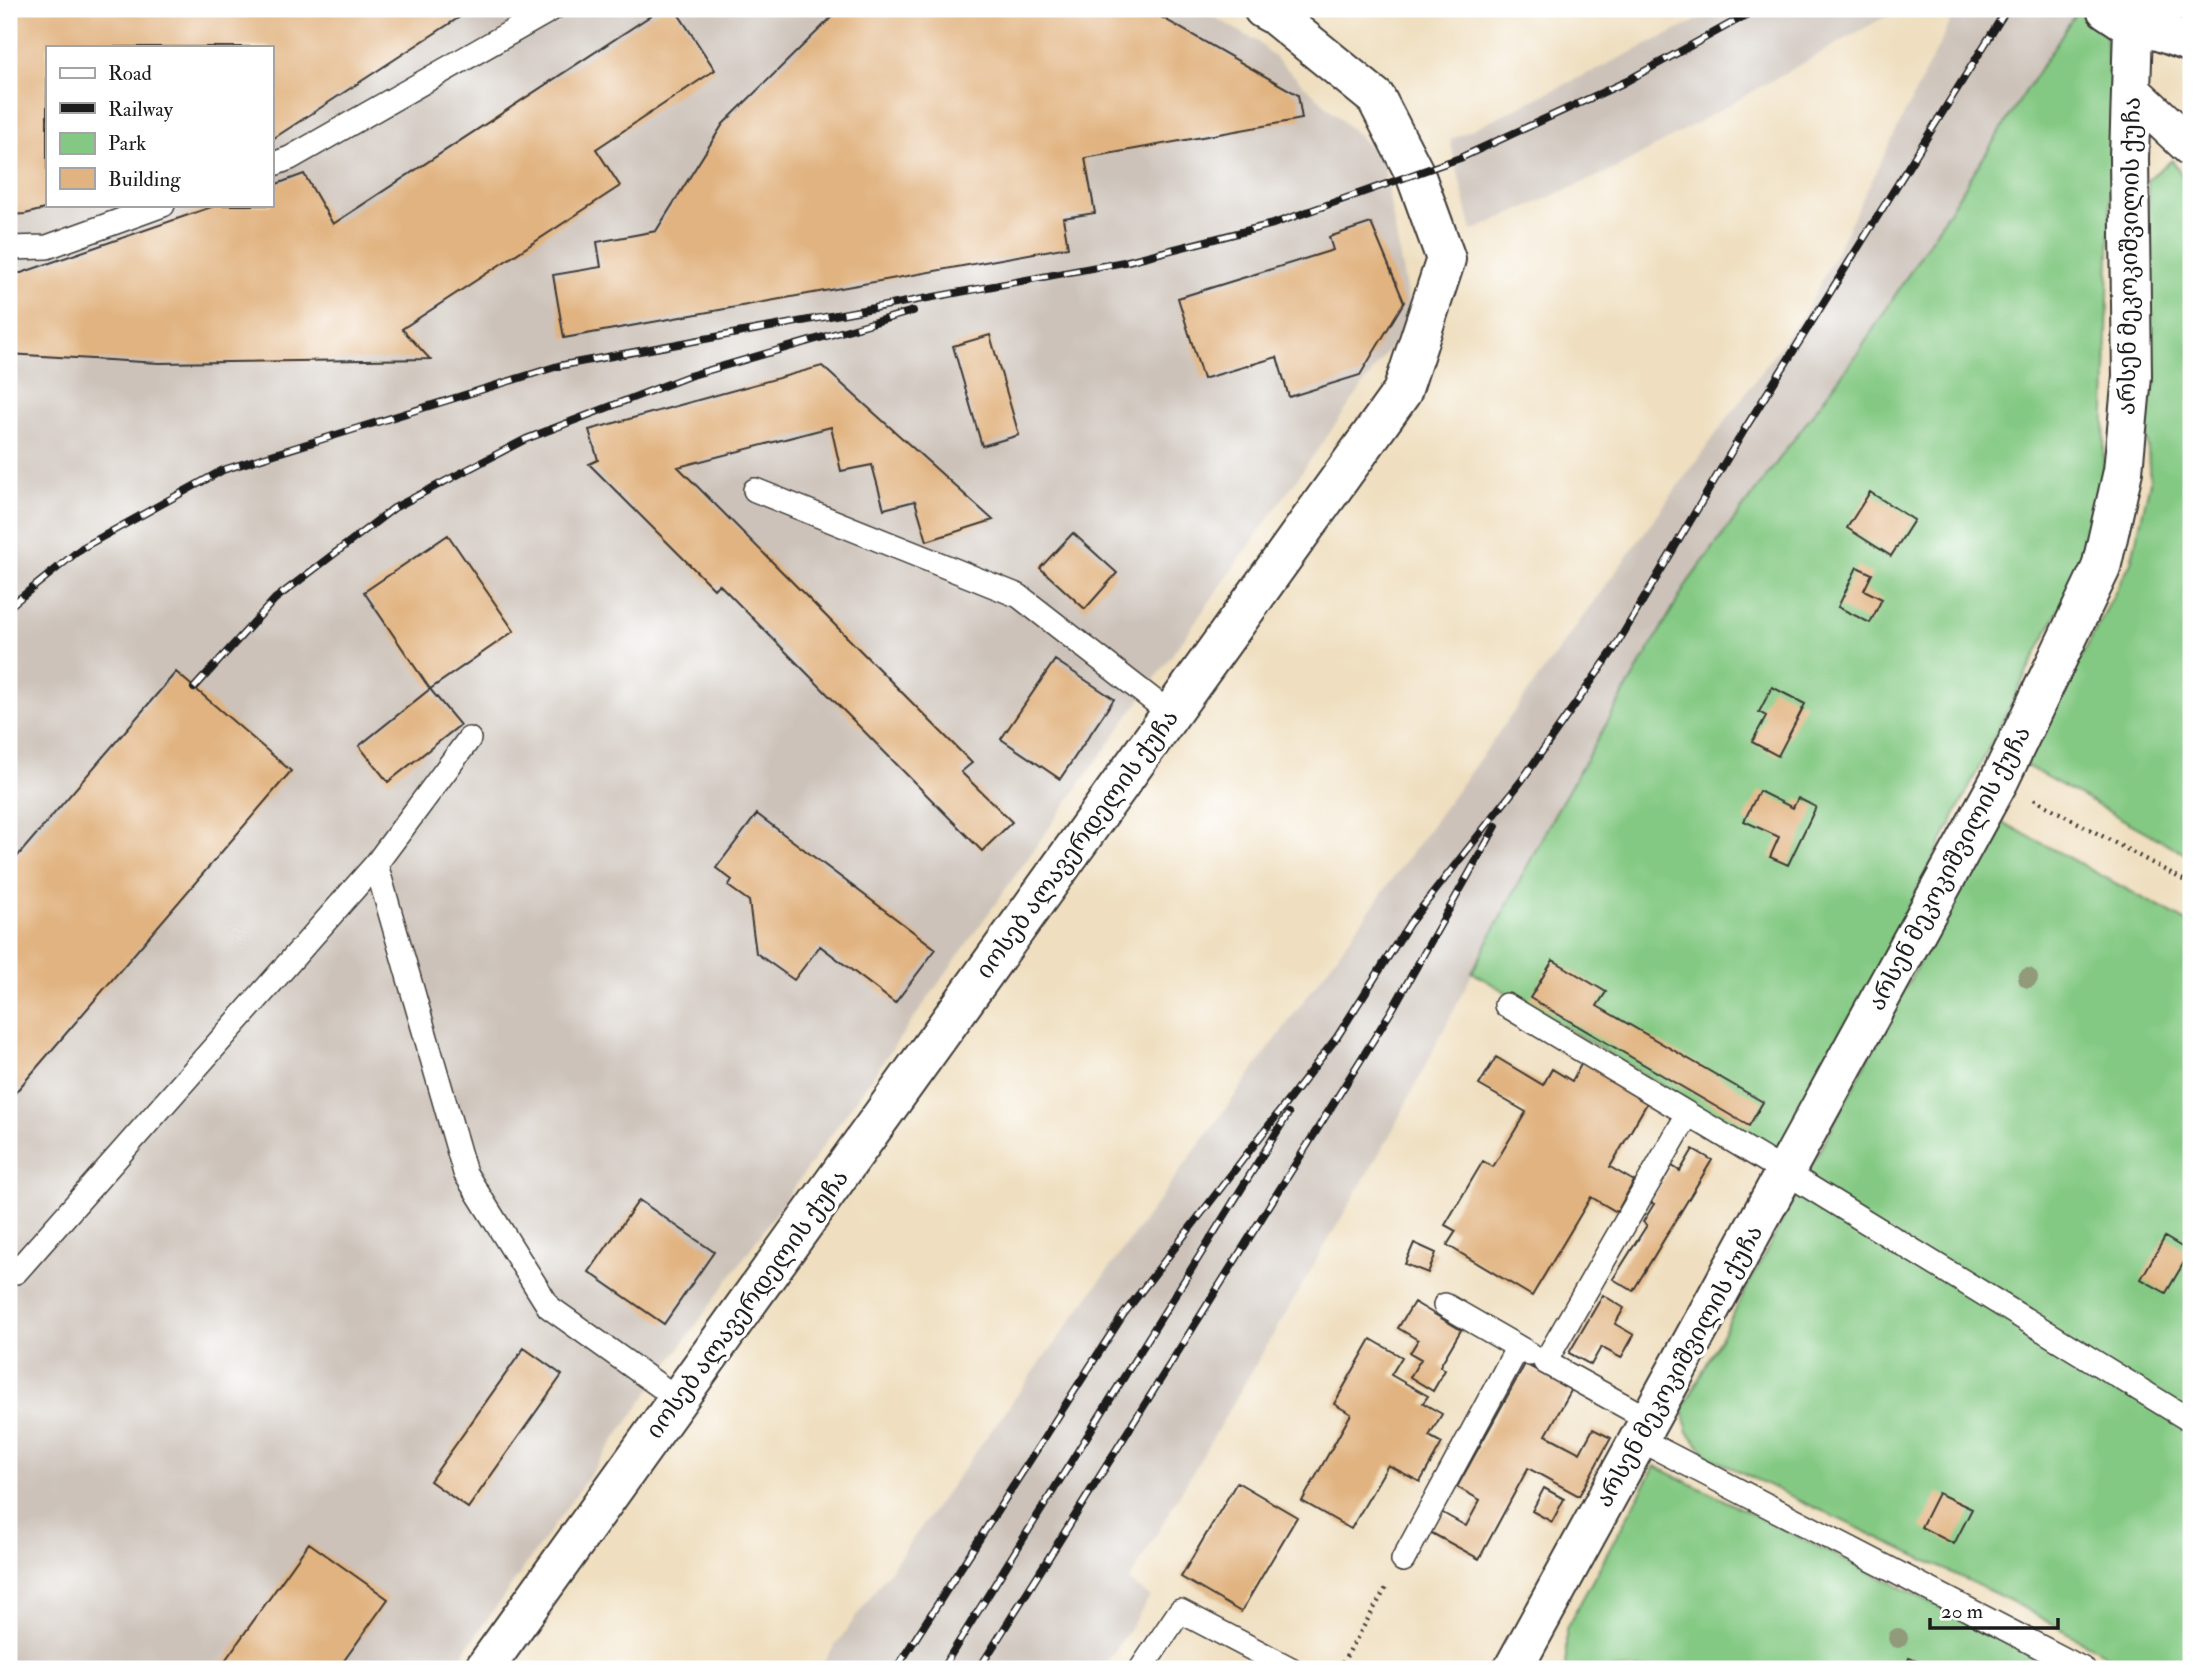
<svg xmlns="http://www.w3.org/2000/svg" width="2200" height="1678" font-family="'IM FELL Double Pica','Noto Serif Georgian',serif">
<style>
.industrial{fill:#ccc2b9;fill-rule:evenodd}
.green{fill:#84c983;stroke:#507250;stroke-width:2}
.building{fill:#e1b380}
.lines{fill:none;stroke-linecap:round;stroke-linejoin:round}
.lane-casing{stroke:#3c3935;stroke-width:26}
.street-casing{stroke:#3c3935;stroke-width:42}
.path{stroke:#3c3935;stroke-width:4.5;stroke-dasharray:2 5;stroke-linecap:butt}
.lane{stroke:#fff;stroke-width:23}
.street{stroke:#fff;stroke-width:38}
.rail-casing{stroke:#1c1c1c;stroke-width:8}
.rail{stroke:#fff;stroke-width:5;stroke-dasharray:16;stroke-linecap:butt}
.tree{fill:#929a7c}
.labels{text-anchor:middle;stroke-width:7;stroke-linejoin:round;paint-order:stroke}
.street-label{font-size:24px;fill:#1c1c1c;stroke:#fff}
</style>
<rect width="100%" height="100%" fill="#fff"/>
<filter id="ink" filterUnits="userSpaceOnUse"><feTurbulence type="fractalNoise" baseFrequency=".0143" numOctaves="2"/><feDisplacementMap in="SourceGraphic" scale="14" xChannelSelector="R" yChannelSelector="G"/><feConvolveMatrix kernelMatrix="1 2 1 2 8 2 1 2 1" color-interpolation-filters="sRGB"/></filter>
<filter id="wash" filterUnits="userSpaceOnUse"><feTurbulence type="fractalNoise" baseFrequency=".00686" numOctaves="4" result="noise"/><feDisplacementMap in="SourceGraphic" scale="28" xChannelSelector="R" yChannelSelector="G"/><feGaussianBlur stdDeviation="1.57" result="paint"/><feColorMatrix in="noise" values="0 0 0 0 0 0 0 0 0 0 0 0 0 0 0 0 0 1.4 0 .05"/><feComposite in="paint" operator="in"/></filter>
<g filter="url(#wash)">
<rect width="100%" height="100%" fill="#efdfc0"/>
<path class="industrial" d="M9,9H1200L1258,42L1382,158L1411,318L452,1669H13L9,1664ZM47,47H271V205H47Z
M1721,9H1911L1881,19L1617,168L1472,231L1450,140Z
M1930,9H2079L1860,350L1688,582L1553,815L1391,1133L1129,1581L1150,1597L1103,1669H818L1809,306L1950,23Z"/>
<path class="green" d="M2077,11L2105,34L2113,99L2103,492L2085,557L1783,1157L1472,972L1554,815L1688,582L1860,350Z
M2172,160L2191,189V857L2025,765L2131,562L2150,482L2145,407L2148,179Z
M1995,818L2191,924V1669H2131L2013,1602L1709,1457L1688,1432L1683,1409Z
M1655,1466L2040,1656L2065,1669H1568L1566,1663V1629Z"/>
<g id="blocks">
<path class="building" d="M11,9H472L271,140V47H47V205L56,206L25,214L9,215V10Z
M661,9H675L715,70L596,149L620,186L402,329L430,359L159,363L9,354V273H21L217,205H271V186L304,174L333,224Z
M840,9H1147L1298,95L1302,119L1085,158L1095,213L1063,218L1068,247L564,338L553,275L601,267L597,242L656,231L723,124Z
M1371,223L1404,302L1360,375L1289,397L1277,357L1203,379L1178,298L1333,250L1329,237Z
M990,335L1019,435L982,446L953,346Z
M822,366L993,520L927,541L915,501L884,509L872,465L841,471L831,427L678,467L972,763L961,772L1012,822L982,851L719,584L714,589L589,464L598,460L589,430Z
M1870,492L1914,520L1891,556L1847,528Z
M1073,533L1117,573L1085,609L1040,568Z
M448,535L514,631L430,689L364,592Z
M1857,567L1872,574L1864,590L1882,599L1870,623L1838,607Z
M1055,660L1114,699L1060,779L1001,739Z
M176,672L291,771L9,1100V866Z
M1772,687L1805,704L1778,756L1752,742L1766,716L1759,712Z
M430,689L460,725L388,782L359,746Z
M1759,791L1793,808L1798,798L1816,807L1788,865L1770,857L1779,837L1744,821Z
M757,814L936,949L895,1003L820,946L794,980L756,953L749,901L728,886L732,880L716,868Z
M1553,960L1606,992L1597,1006L1763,1102L1749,1126L1530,998Z
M1496,1057L1543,1085L1552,1069L1572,1081L1584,1059L1650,1098L1610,1167L1634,1181L1617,1212L1591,1197L1532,1296L1447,1245L1456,1231L1445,1225L1483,1161L1493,1167L1526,1112L1479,1085Z
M1693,1149L1712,1160L1633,1291L1613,1279L1647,1225L1643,1222L1654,1204L1650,1202L1672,1166L1680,1171Z
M639,1200L714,1252L664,1324L589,1272Z
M2165,1237L2190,1252L2166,1293L2141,1279Z
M1414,1243L1436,1253L1428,1273L1405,1264Z
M1603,1295L1624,1308L1615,1324L1634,1335L1621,1358L1601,1347L1591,1365L1569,1353Z
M1414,1302L1461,1330L1440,1366L1445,1370L1433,1391L1410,1377L1421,1359L1410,1353L1418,1340L1398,1328Z
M1371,1339L1402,1357L1391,1375L1428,1396L1423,1403L1442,1414L1429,1436L1442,1443L1420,1482L1388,1465L1351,1529L1302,1501L1351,1414L1334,1404Z
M524,1348L562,1375L468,1508L430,1481Z
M1525,1364L1572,1389L1546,1435L1580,1453L1593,1429L1611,1438L1579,1496L1528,1468L1479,1559L1430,1532L1441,1512L1466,1526L1480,1500L1457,1487Z
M1237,1482L1297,1517L1241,1612L1181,1577Z
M1544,1488L1564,1499L1552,1522L1532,1511Z
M1938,1493L1972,1509L1954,1544L1921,1527Z
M309,1543L388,1599L338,1669H219Z
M1909,1658L1935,1669H1904Z"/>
</g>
</g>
<g filter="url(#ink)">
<use href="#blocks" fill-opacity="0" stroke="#3c3935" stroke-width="2"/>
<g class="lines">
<defs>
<path id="lane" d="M271,165L290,158L552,9
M9,248L47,247L163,205
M755,490L1019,596L1171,714
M469,739L376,864L465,1173L549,1307L678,1399
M1506,1005L1785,1172L2191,1421
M16,1272L376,864
M1445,1305L1530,1354
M1650,1420L1545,1362L1688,1114
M1639,1439L2083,1669
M1403,1560L1518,1347
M1141,1669L1180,1611L1291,1669"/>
<path id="street" d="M2106,9L2133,27L2158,31L2191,43
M2131,91L2191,147
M484,1669L1402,392L1446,259L1415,174L1376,98L1274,15L1263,9
M1513,1669L1999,781L2101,568L2123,471L2132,376L2129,158L2133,27"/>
</defs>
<use href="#lane" class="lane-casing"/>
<use href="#street" class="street-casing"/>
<path class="path" d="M2034,799L2191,884
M1339,1669L1386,1588"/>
<use href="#lane" class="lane"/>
<use href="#street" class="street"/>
<defs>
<path id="rail" d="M9,607L82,548L223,470L558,366L1124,262L1273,224L1460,158L1623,83L1757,9
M194,688L275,599L394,508L526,439L689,376L913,311
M896,1669L1123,1315L1337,1037L1409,924L1522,780L1614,649L1746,427L2007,9
M942,1669L1288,1114
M979,1669L1392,1010L1496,826"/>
</defs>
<use href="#rail" class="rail-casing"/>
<use href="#rail" class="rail"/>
</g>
<g class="tree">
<circle cx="2028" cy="978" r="10"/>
<circle cx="1898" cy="1638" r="10"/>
</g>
</g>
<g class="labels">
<g class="street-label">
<text transform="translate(2129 256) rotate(-89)" y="8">არსენ მეკოკიშვილის ქუჩა</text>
<text transform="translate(1077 844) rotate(-54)" y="8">იოსებ ალავერდელის ქუჩა</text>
<text transform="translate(1949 868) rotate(-62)" y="8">არსენ მეკოკიშვილის ქუჩა</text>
<text transform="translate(747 1304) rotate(-54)" y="8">იოსებ ალავერდელის ქუჩა</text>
<text transform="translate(1679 1366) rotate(-61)" y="8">არსენ მეკოკიშვილის ქუჩა</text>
</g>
</g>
<rect width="2200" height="1678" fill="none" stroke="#fff" stroke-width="35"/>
<rect x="46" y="46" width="228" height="161" fill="#ffffff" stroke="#a4a4a4" stroke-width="2"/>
<rect x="60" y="68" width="35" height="10" fill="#ffffff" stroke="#a4a4a4" stroke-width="2"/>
<text x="108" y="80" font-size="21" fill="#1c1c1c">Road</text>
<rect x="60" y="103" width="35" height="10" fill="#1c1c1c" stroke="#a4a4a4" stroke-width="2"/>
<text x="108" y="116" font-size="21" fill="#1c1c1c">Railway</text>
<rect x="60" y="133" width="35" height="21" fill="#84c983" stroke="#a4a4a4" stroke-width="2"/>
<text x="108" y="150" font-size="21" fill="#1c1c1c">Park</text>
<rect x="60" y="168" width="35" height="21" fill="#e1b380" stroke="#a4a4a4" stroke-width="2"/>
<text x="108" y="186" font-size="21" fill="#1c1c1c">Building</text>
<path d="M1930 1618v10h128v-10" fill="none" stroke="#1c1c1c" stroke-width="3.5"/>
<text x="1941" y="1618" font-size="21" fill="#1c1c1c" stroke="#ffffff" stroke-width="5" paint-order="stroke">20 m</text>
</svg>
